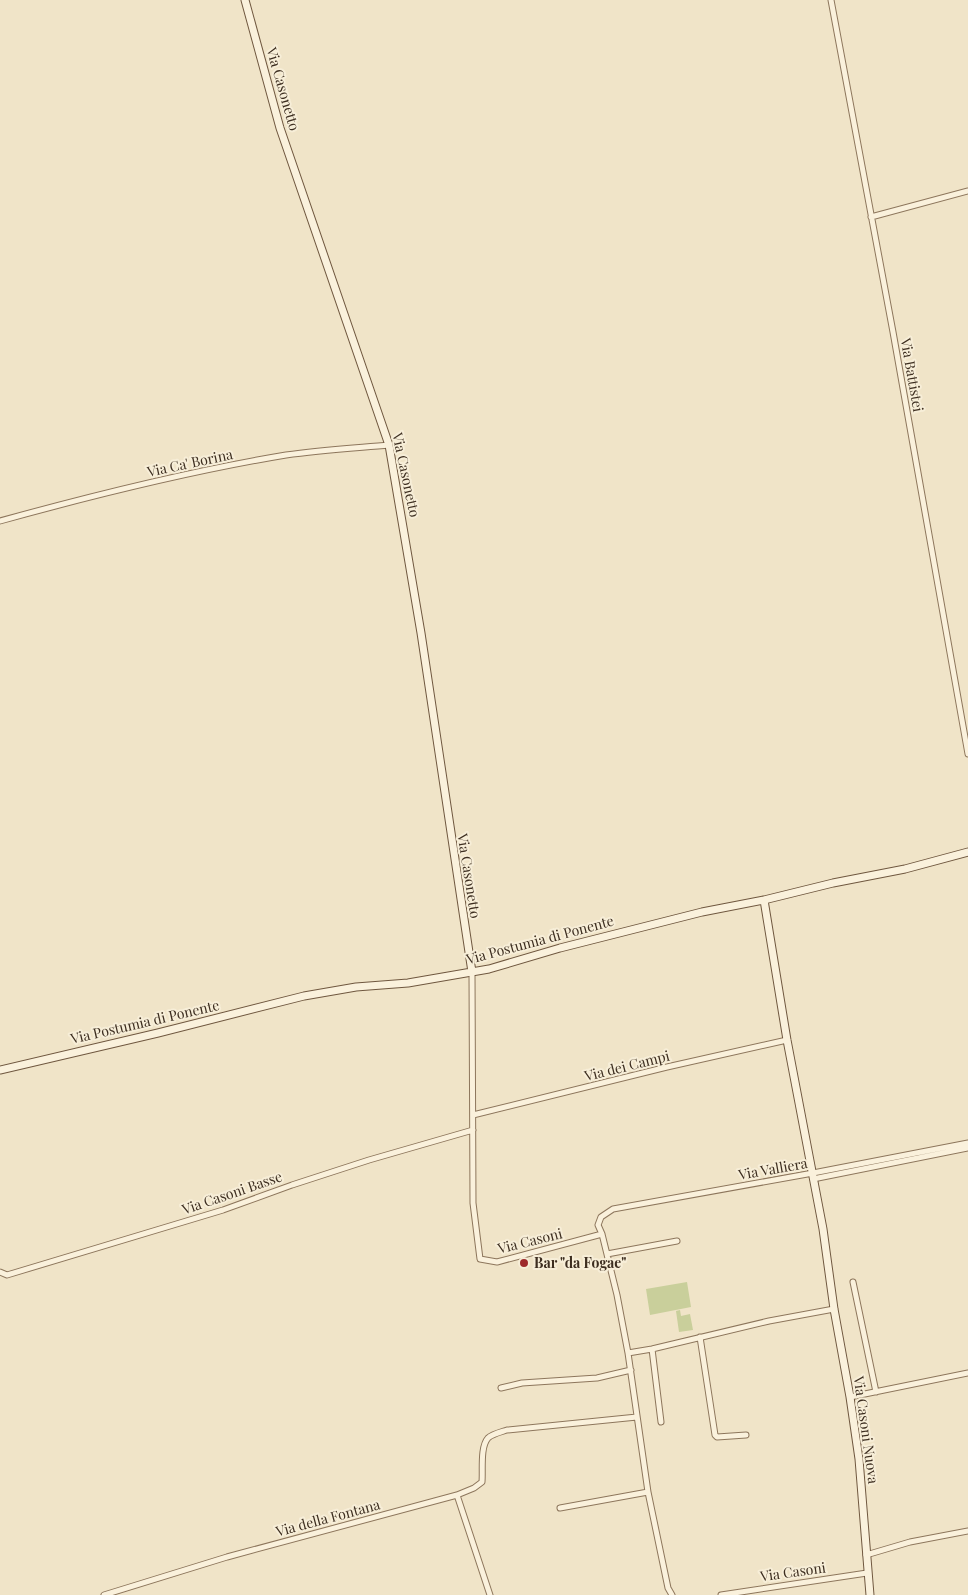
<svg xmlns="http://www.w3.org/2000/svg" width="968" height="1595" font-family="'Playfair Display',serif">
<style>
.green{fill:#c9cf9b}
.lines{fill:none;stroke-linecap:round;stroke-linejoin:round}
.street-casing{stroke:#8d765c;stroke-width:7}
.secondary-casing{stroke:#6f573f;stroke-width:9}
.street{stroke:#faf1dc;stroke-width:5}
.secondary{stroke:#faf1dc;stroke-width:7}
.poi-dot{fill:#9e2a2b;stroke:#f7eed8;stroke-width:2}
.labels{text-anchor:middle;stroke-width:4;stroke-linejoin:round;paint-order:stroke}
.street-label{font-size:14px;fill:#3d2e20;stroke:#f7eed8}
.poi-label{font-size:14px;font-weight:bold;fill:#3d2e20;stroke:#f7eed8;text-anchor:start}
</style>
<rect width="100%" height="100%" fill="#f0e4c8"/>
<path class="green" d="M687,1282L691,1307L650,1315L646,1289Z
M680,1310L681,1316L690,1314L693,1330L679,1332L676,1311Z"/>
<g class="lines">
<defs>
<path id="street" d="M831,0L893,332L968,754
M871,217L968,191
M0,521C94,495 190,471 286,455C320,450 355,448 389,445
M472,972L473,1203L480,1259L497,1262L602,1234L617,1295L628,1353L648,1492L668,1588L672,1595
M473,1115L667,1067L787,1040
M813,1179L968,1148
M602,1234L598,1225L601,1217L613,1209L813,1173L968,1143
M607,1254L677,1241
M0,1272L7,1275L223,1210L292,1185L369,1160L473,1130
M853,1282L876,1392
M700,1337L715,1435L717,1437L746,1435
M652,1349L661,1422
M628,1353L652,1349L769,1321L834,1309
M501,1388L522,1383L597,1378L631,1370
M850,1397L968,1373
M457,1495L490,1595
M560,1508L648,1492
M866,1555L910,1542L968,1531
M104,1595L227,1557L457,1495L474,1488L482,1482C483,1470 480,1447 488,1438C492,1434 501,1432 507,1430L637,1417
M721,1595L867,1573"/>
<path id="secondary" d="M245,0L280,128L389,445L421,633L472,972
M764,900L787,1040L823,1229L834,1309L850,1397L859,1459L870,1595
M0,1070L158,1033L304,996L356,987L408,983L489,969L560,948L702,912L764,900L833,883L905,869L968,852"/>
</defs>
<use href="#street" class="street-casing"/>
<use href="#secondary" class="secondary-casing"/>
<use href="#street" class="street"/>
<use href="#secondary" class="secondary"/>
</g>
<circle class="poi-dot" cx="524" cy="1263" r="5"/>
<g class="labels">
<g class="street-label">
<text transform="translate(283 89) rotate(74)" y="5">Via Casonetto</text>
<text transform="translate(912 375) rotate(80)" y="5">Via Battistei</text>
<text transform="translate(190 463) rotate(-12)" y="5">Via Ca' Borina</text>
<text transform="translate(406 475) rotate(78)" y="5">Via Casonetto</text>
<text transform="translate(469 876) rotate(81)" y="5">Via Casonetto</text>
<text transform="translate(540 940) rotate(-15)" y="5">Via Postumia di Ponente</text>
<text transform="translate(145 1022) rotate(-13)" y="5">Via Postumia di Ponente</text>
<text transform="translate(627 1066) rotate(-14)" y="5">Via dei Campi</text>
<text transform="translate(773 1169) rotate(-10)" y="5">Via Valliera</text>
<text transform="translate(232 1193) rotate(-19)" y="5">Via Casoni Basse</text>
<text transform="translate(530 1241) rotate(-14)" y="5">Via Casoni</text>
<text transform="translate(866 1430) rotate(82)" y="5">Via Casoni Nuova</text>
<text transform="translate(328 1518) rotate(-15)" y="5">Via della Fontana</text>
<text transform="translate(793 1572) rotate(-8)" y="5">Via Casoni</text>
</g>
<g class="poi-label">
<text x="534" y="1268">Bar "da Fogae"</text>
</g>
</g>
</svg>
